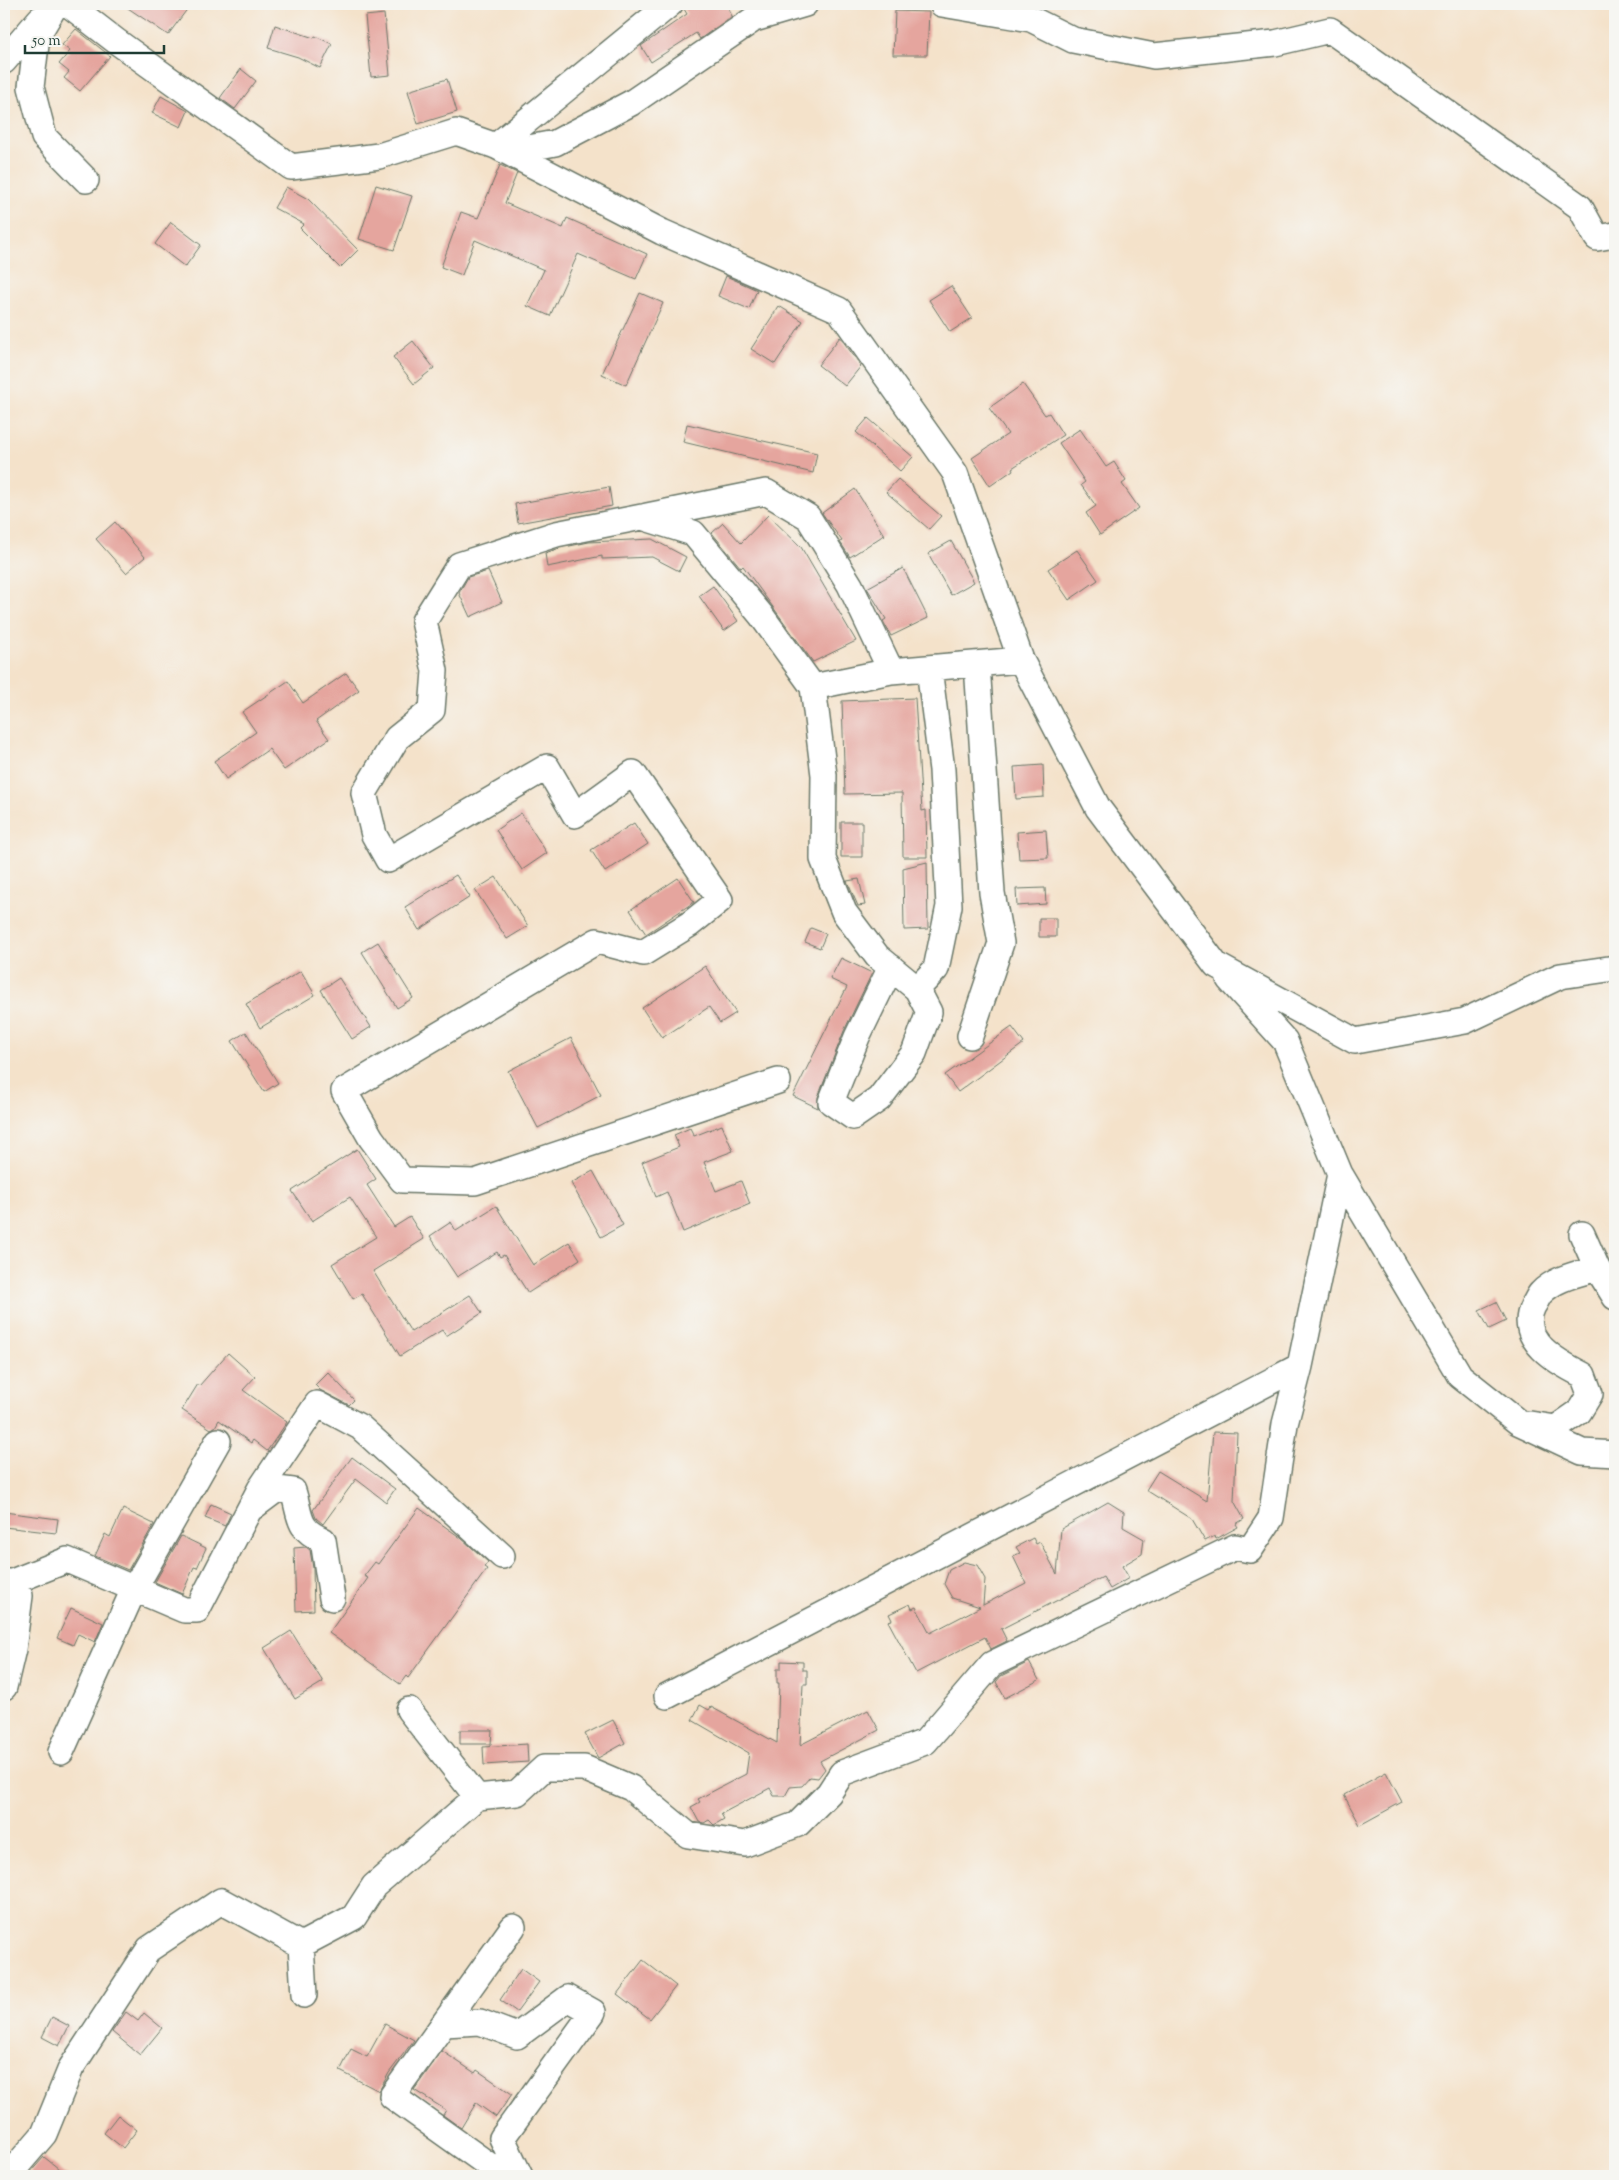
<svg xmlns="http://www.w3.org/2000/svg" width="1619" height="2180" font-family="'Sorts Mill Goudy',serif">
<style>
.building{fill:#e5a59e}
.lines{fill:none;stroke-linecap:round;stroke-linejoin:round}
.minor-casing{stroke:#6a7768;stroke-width:28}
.minor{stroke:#fff;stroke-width:25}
</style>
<rect width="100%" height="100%" fill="#f6f6f2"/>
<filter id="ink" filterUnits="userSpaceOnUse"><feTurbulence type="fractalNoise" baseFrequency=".02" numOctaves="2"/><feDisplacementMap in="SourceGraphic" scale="10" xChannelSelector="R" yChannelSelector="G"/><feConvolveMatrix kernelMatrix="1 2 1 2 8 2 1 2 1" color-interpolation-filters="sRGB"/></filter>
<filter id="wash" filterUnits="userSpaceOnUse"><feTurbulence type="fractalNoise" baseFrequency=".0096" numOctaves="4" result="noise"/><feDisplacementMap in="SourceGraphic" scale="20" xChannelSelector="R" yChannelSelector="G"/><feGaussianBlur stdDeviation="1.12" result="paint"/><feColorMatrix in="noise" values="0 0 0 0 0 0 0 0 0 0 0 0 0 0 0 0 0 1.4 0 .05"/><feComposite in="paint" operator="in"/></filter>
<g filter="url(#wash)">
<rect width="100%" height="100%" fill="#f4e2ca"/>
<g id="blocks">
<path class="building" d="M122,4H191L168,35Z
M693,4H726L732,16L700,39L696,33L651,62L641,46L687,14L684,9Z
M895,11L929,12L927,55H893Z
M384,14L390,75L371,77L365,16Z
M275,25L314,38L315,36L332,44L320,68L298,57L268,48Z
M76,29L110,56L80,91L64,78L69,72L59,64L70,51L62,45Z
M241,69L256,81L235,109L220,98Z
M447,79L457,112L418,124L408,91Z
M161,96L188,111L181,127L152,113Z
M500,165L517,173L505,203L563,228L567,218L647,254L636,279L578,254L550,316L527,306L544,270L475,240L462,275L441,267L461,212L478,218Z
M376,185L412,196L394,250L359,239Z
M286,187L308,199L358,250L340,268L300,228L304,224L274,208Z
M171,222L201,245L185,267L155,244Z
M726,276L757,290L749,309L718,296Z
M951,286L972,318L950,332L929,300Z
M640,293L663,303L626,385L602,374Z
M779,306L803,321L775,364L751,349Z
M840,337L861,366L845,386L818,365Z
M413,341L434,368L414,384L393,357Z
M1023,384L1045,415L1049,413L1063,435L1012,468L1013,470L990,486L972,458L1008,434L989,408Z
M868,418L913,457L900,471L856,432Z
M687,424L817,453L813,473L683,442Z
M1080,429L1106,467L1114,462L1126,481L1122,484L1139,508L1100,535L1086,513L1096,506L1081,485L1085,482L1059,443Z
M898,479L941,516L929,529L886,492Z
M609,487L612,506L518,523L515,504Z
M855,489L884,535L850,557L840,542L842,541L822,513Z
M768,515L801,547L856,641L813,662L743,566L741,568L712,533L723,523L741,543Z
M115,522L145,557L126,573L96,539Z
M652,539L686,557L679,571L652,557L602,559V556L547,567L545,553L560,548L589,542Z
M951,541L974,582L951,595L928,554Z
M1077,550L1098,580L1069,600L1048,569Z
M903,568L928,618L891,636L883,621L886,619L867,588Z
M488,571L502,602L470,617L459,593L468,577Z
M713,586L738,621L724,631L699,596Z
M346,673L359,690L316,721L329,739L284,770L269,749L226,779L214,761L256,732L242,712L288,681L303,703Z
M915,698L922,811L926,810L927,857H903L902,793L845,794L842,701Z
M1043,765L1044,797L1016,799L1014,767Z
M521,813L547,853L522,870L496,830Z
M841,822H862V857H841Z
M634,823L648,844L605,872L591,850Z
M1046,830L1048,858L1019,859L1017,832Z
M927,862L928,929L904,930L903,868Z
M456,875L470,897L419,930L405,907Z
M496,877L528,926L507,939L475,890Z
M678,878L694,902L646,934L630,910Z
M859,879L865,905L858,906L847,881Z
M1045,888L1046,904L1017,906L1016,889Z
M1039,918H1056V937H1039Z
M811,928L826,934L820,948L805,942Z
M378,942L413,998L397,1008L362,952Z
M841,958L872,973L844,1031L818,1097V1108L793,1096L847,987L830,979Z
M705,966L736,1013L720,1023L709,1007L662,1038L642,1008Z
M301,971L315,995L260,1028L246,1004Z
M339,978L371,1027L352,1039L321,990Z
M1012,1027L1024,1043L958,1092L945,1075Z
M246,1032L278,1083L264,1092L232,1041Z
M571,1038L601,1095L538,1128L508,1071Z
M722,1125L733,1151L704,1162L716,1191L741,1181L750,1204L683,1232L667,1192L656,1197L642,1162L679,1147L674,1135L690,1128L694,1136Z
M357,1149L376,1179L367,1185L394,1227L410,1217L424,1239L373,1271L411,1332L470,1295L482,1313L446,1336L442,1330L400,1356L362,1294L353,1299L332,1264L376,1237L350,1197L312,1221L292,1191Z
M593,1171L623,1225L601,1237L571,1183Z
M496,1206L533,1265L569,1242L580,1259L528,1293L504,1255L500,1257L497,1252L457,1277L430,1236L451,1222L456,1231Z
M1496,1302L1506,1321L1489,1329L1479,1310Z
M228,1353L255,1377L243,1390L287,1422L267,1451L253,1440L251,1443L219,1420L215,1427L211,1429L182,1410L198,1384L199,1386Z
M328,1372L354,1400L349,1405L320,1390L315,1385Z
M1213,1432L1237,1433L1234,1501L1244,1519L1236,1524L1238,1527L1216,1539L1215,1536L1205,1541L1192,1519L1146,1490L1158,1471L1207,1501Z
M352,1457L395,1489L386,1502L356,1479L323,1524L316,1518L313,1510Z
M1108,1502L1124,1512L1123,1527L1144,1539L1142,1554L1122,1566L1129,1578L1110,1589L1103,1577L1001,1629L1007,1641L991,1649L985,1637L916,1673L888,1621L892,1620L889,1614L910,1604L912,1609L916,1607L930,1633L980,1607L952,1598L944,1584L949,1570L964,1562L977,1565L985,1579L983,1605L1026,1583L1013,1556L1020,1553L1016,1547L1033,1538L1036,1544L1040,1542L1057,1574L1061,1529Z
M211,1504L231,1513L225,1526L205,1518Z
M419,1508L461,1538L488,1562L484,1567L487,1569L408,1678L406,1676L400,1684L329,1633L368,1578L364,1576L375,1562L378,1564Z
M123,1509L154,1524L128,1570L95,1556L105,1534L110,1537Z
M4,1512L58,1519L56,1533L4,1527Z
M181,1536L206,1548L197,1568L194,1567L182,1594L155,1582Z
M306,1547L310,1550L313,1568L314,1610L296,1611L294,1548Z
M71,1608L103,1623L95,1642L78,1634L73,1645L57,1638Z
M291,1631L323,1682L295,1699L264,1648Z
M781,1661L803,1662V1670H807V1684H803L800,1745L868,1710L879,1730L820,1761L825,1769L818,1778L810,1777L802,1786L790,1787L785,1796H774L770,1788L721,1814L724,1819L714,1825L709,1820L704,1823L699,1822L691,1807L700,1802L698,1799L746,1774L749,1753L692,1720L700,1705L709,1710L711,1707L777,1743L779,1683H777V1669H781Z
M1029,1662L1039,1680L1005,1698L996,1682L1001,1676Z
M613,1720L625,1743L598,1758L585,1734Z
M460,1730H492L491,1744H460Z
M527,1744L528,1762L484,1765L483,1747Z
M1386,1772L1402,1802L1360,1825L1344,1795Z
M643,1960L676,1986L650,2019L617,1994Z
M521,1969L539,1982L517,2012L500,2000Z
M126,2012L138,2021L144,2013L162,2028L140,2055L112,2032Z
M52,2017L69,2026L59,2046L42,2037Z
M385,2024L414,2040L389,2073L379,2091L340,2071L351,2049L367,2057Z
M442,2051L475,2073L477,2070L512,2094L496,2117L476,2103L461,2128L443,2115L446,2110L414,2090Z
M118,2115L137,2130L123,2148L104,2133Z
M44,2157L68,2176H27Z"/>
</g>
</g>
<g filter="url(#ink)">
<use href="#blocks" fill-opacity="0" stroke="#6a7768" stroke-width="1"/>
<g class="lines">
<defs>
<path id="minor" d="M56,4L37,36L31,87L44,137L86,180
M68,4L116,41L291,167L379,156L456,132L496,146L662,232L839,310L955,473L1021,660L1098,808L1216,965L1355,1041L1465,1021L1560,976L1615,968
M942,4L1031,19L1073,40L1154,56L1275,43L1330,30L1580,207L1597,238L1615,235
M4,61L40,19
M496,146L670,4
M508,152L555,143L631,103L754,19L805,4
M647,516L766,492L808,517L850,585L891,671
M813,687L891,671L1021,660
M917,989L936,969L949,906L942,770L929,668
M970,1036L1001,943L992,893L977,664
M778,1081L475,1182L402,1180L371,1138L344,1091L597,941L643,953L690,924L720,900L633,773L575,815L547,767L388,860L374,835L364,793L397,738L432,710L435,671L424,621L459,565L556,534L642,517L693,533L761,615L813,687L824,775L823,859L844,912L877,956L917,989L929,1012L914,1053L879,1099L853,1117L831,1102L857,1037L891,967
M1340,1174L1460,1376L1518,1422L1582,1452L1615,1454
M1582,1234L1597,1268L1615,1297
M1530,1424L1556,1428L1579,1412L1590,1394L1583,1375C1559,1363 1516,1340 1533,1306C1536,1302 1538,1296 1541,1293C1555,1278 1578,1274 1597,1268
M253,1507L277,1489L293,1491C301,1515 296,1529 323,1540L332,1598
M4,1582H12L67,1560L184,1610H197L260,1489L317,1404L360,1427L502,1556
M4,1584L20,1596L13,1649L4,1687
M667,1696L1300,1366
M409,1710L477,1797L517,1793L544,1768H584L631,1788L688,1835L745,1844L798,1824L829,1793L842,1773L925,1742L992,1664L1235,1547L1250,1550L1271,1518L1285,1424L1300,1366L1340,1174L1285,1041L1229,979
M61,1752L134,1589L218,1441
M301,1945L304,1995
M444,2024L480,2022L517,2036L568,1998L593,2012L502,2138L520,2176
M8,2176L44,2134L71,2068L149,1949L221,1901L301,1945L354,1917L374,1886L477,1797
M504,2176L392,2096L513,1927"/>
</defs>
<use href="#minor" class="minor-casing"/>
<use href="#minor" class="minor"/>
</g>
</g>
<rect width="1619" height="2180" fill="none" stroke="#f6f6f2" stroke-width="20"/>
<path d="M25 45v8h139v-8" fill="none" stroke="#1f3d34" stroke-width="2.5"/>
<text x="32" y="45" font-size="15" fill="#1f3d34" stroke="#f6f6f2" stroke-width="4" paint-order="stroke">50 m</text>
</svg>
